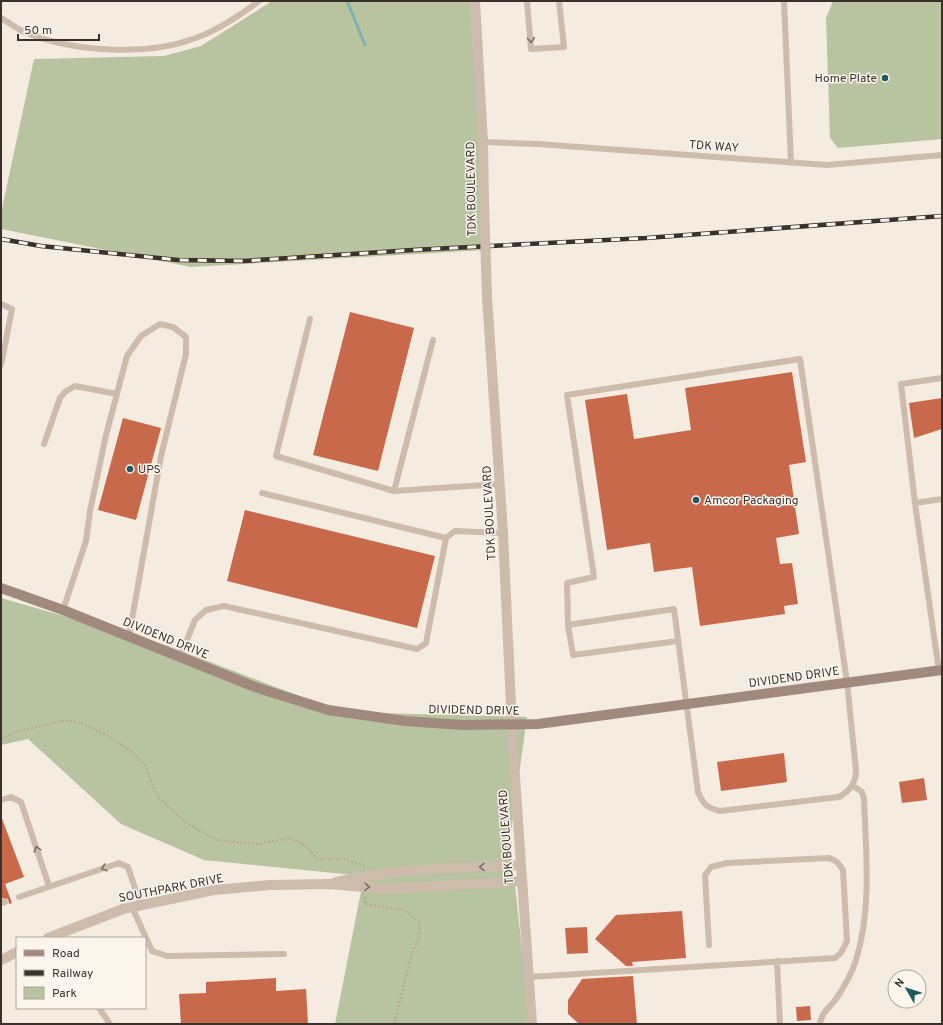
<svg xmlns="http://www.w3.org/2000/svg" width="943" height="1025" font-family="Overpass,sans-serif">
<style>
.green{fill:#b8c4a0}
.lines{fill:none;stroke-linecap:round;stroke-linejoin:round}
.stream{stroke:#7fb0b2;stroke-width:3}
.building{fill:#c8694b}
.path{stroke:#b9a596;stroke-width:2;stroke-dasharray:2 2;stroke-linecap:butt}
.lane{stroke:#cdbbac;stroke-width:6}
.street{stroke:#cdbbac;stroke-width:10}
.secondary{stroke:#a18a7d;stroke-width:10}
.rail-casing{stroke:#3b302b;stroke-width:4.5}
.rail{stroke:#fbf5ee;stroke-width:3;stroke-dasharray:9;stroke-linecap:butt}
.street-bridge{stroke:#cdbbac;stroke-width:10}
.oneway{stroke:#7d6f65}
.poi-dot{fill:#1f5a5e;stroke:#fbf5ee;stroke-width:1.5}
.labels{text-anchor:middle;stroke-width:3;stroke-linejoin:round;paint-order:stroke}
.poi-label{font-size:12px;fill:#3b302b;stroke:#fbf5ee;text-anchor:start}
.street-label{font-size:12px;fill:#3b302b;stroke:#fbf5ee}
</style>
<rect width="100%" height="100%" fill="#f4ebe1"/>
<path class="green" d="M272,1H470L486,250L191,267L1,229V213L34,59L164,56L201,46Z
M833,1H942V139L838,148L830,138L826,18Z
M1,598L168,646L341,712L527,717L510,839L530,1024H335L364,876L204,860L121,824L28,739L1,745Z"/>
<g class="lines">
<path class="stream" d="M347,1L365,45"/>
</g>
<path class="building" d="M350,312L414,328L378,471L313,455Z
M792,372L806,462L789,465L799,534L776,538L780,564L792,563L798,604L784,606L785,614L700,626L692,567L654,572L650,543L607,550L585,400L627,394L634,439L691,430L685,388Z
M942,398V429L914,438L909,403Z
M123,418L161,428L136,520L98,510Z
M245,510L435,556L417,628L227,581Z
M784,753L787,782L721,791L717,762Z
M924,778L927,800L902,803L899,782Z
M1,816L24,877L5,884L12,903L9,904L8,899L1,898Z
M682,911L686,958L632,962L633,966H626L595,939L616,915Z
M587,927L588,953L567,954L565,928Z
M633,976L637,1024H579L568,1014V1000L582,979Z
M276,978V991L306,989L308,1024H181L179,994L206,993V982Z
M810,1006L811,1020L797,1021L796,1007Z"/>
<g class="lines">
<path class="path" d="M1,739L16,732L66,720L81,723L108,736L129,750L145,765L157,796L186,823L217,840L258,844L289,838L305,845L317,859H343L363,865L364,867
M365,897V904L404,910L419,922L420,936L412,953L394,1024"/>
<path class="lane" d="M527,1L531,49L564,47L559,1
M784,1L791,163
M1,18C10,23 18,30 27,33C74,52 146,56 193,39C217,31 239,16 259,1
M483,142L538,144L827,165L942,155
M1,304L12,309L1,365
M310,319L276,456L394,491
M433,340L394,491L500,484
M44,444L60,398L65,392L75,386L117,394
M262,493L446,538
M915,503L942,499
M63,610L86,541L90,511L106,435L127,356L141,336L160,324L173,327L186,337V354L161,456L129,636
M568,625L567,583L594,577L567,395L800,359L847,682L856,770C856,783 850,791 839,797L720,811C707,808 703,804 698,792L674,609L568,625L573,655L678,641
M180,657L195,620L206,610L224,606L417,649L426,643L446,538L455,531L503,533
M939,671L915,503L901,384L942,378
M1,800L11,797L21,802L49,886
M19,897L119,863L128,867L141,906
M1,903L5,902
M132,907L152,951L167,956L284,954
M777,961L780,1024
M529,977L835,958L841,953L847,941L843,870C839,864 836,860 829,858L727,863L711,867L705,875L709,945
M99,1008L110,1024
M820,1024C821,1013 830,1007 836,999C844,987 852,974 856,960C872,909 866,852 864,799L862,792L853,786"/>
<path class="street" d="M475,1L483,142L484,204
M487,297L503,533L513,748L532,1024
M336,882C396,868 460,868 521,865
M48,938L123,909L214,890L270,885L329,884L386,889L522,881
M1,960L17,952"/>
<path class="secondary" d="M1,588L63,610L255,687L328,710L405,721L463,725L538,724L942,670"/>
<defs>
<path id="rail" d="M1,239L41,246L178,260L244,261L413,250L646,238L942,216"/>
</defs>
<use href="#rail" class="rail-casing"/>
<use href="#rail" class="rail"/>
<path class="street-bridge" d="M484,204L487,297"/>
</g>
<defs><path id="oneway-chevron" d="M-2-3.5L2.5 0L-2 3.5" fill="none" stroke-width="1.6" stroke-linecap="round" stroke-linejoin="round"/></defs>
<g class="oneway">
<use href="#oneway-chevron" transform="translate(531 40) rotate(85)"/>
<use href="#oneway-chevron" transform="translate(37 849) rotate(-108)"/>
<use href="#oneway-chevron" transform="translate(482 867) rotate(178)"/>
<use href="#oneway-chevron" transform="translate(104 868) rotate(162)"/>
<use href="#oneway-chevron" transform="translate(367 887) rotate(4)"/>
</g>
<g class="poi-dot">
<circle cx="885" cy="78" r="4"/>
<circle cx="130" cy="469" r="4"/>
<circle cx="696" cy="500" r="4"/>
</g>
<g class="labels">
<g class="poi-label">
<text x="877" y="82" text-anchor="end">Home Plate</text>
<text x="138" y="473">UPS</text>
<text x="704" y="504">Amcor Packaging</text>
</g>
<g class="street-label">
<text transform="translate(714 146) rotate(4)" y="4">TDK WAY</text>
<text transform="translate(471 189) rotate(-91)" y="4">TDK BOULEVARD</text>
<text transform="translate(489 513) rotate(-93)" y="4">TDK BOULEVARD</text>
<text transform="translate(166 638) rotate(22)" y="4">DIVIDEND DRIVE</text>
<text transform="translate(794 677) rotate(-8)" y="4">DIVIDEND DRIVE</text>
<text transform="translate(474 710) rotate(1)" y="4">DIVIDEND DRIVE</text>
<text transform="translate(506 837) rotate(-94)" y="4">TDK BOULEVARD</text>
<text transform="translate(171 888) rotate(-11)" y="4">SOUTHPARK DRIVE</text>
</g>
</g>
<rect width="943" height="1025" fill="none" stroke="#3b302b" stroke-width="4"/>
<rect x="16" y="937" width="130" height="72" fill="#fbf5ee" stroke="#aea6a0"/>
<rect x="24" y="950" width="20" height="6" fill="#a18a7d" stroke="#aea6a0"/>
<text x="52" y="957" font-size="12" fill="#3b302b">Road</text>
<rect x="24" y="970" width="20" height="6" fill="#3b302b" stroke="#aea6a0"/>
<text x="52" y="977" font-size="12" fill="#3b302b">Railway</text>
<rect x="24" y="987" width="20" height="12" fill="#b8c4a0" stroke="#aea6a0"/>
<text x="52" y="997" font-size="12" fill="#3b302b">Park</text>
<g transform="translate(907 989) rotate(309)"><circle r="19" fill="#fbf5ee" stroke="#aea6a0"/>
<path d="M0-3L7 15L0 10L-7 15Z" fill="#1f5a5e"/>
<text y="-6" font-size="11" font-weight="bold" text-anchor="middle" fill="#3b302b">N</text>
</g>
<path d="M18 34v6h81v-6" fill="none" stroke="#3b302b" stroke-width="2"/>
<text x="24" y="34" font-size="12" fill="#3b302b" stroke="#fbf5ee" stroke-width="3" paint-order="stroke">50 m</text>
</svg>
